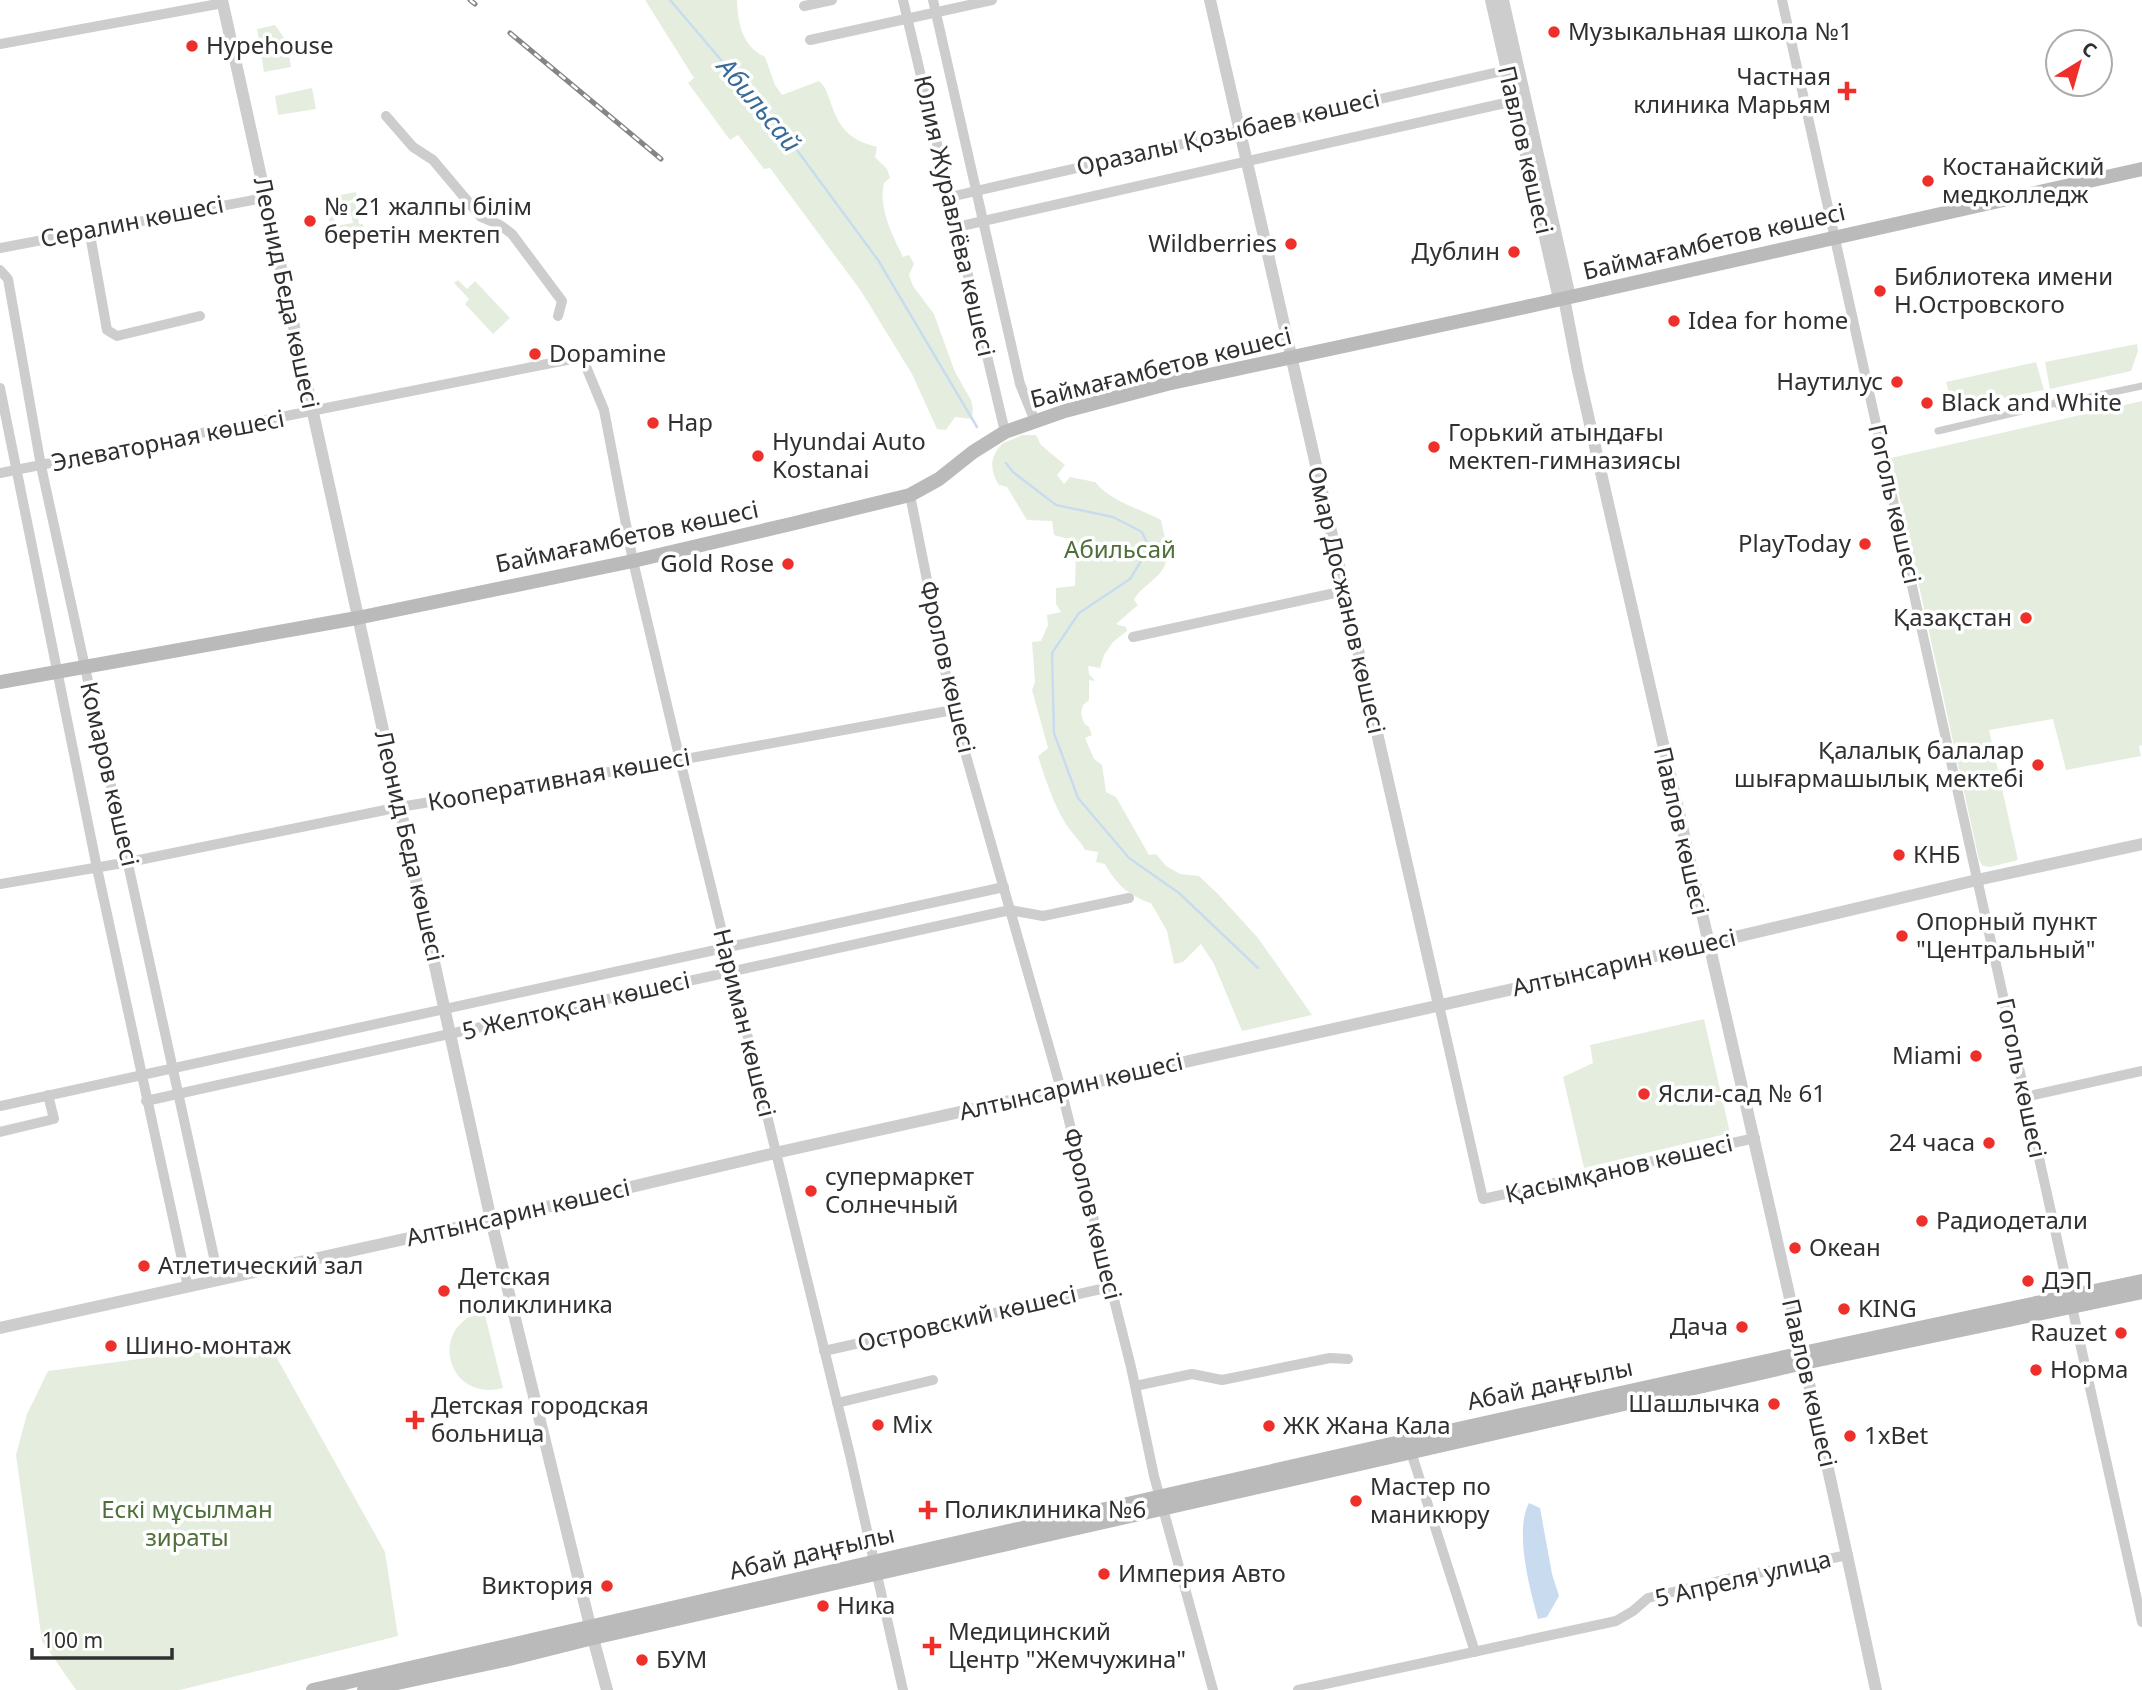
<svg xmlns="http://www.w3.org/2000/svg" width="2142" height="1690" font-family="'Noto Sans',sans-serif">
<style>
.green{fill:#e5eede}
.water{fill:#c9dcef}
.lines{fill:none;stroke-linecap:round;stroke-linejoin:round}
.stream{stroke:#c9dcef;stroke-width:2.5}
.pedestrian{stroke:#cdcdcd;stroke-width:7}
.minor{stroke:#cdcdcd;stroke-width:10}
.tertiary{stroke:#cdcdcd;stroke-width:12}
.secondary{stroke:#bababa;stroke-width:14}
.rail-casing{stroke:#858585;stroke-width:5}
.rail{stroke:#fff;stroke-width:2.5;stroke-dasharray:8;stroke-linecap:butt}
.poi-dot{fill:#ef302a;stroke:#fff;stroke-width:2.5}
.labels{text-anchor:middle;stroke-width:7;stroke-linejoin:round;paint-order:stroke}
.poi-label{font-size:24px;fill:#303030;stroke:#fff;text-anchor:start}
.street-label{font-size:24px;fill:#303030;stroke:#fff}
.park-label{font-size:24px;fill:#4e6f3a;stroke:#fff}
.water-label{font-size:26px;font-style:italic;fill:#396a98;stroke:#fff}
</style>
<rect width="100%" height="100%" fill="#fff"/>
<path class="green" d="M645,0H737C738,24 742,46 765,57L775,85L782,95L819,81C826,87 827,93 830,101C840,129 848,139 877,147L875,157L887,169L890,178L884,183C878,208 892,234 903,257L909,255L914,264L909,275L913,286L934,314L955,372L971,400L973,409L972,419L955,417L946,430L937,429L912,374L861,291L770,168L764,169L738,135L730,140L688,83L694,78Z
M275,25L287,42L291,67L264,72L257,29Z
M312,88L316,109L278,115L275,96Z
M356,192L357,199L331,205L335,226L353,223L349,203L355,202L359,224H363L364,230L336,236L331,230L326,202L330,197Z
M458,280L467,289L475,281L510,318L493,334L465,304L469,299L454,283Z
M2137,344L2138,351L2131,371L2050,389L2045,362Z
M2036,362L2044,390L1953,408L1946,382Z
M2142,401V745L2139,746L2141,756L2066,770L2053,719L1989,730L2018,860L1990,867L1983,866L1979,860L1891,458Z
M1022,435H1036L1041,445L1065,465L1057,475L1064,484L1070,477L1095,482C1112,502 1138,508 1161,520C1165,544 1176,560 1154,579C1147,586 1139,590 1134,600L1138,605L1116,624L1126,627L1127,631L1113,642L1104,655L1100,668L1088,666L1089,674L1095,681L1089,680V700L1083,705L1081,713L1084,723L1089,727L1092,735L1085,738L1094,759L1102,765L1106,792L1116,797L1149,855L1156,854L1166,866L1180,874L1199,876L1218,894L1258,938L1312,1015L1242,1031L1214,964L1201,944L1183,962L1174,964L1167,931L1151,903C1129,896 1116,884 1105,864L1096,862L1098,852L1085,850C1081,842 1077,839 1072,832C1058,817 1044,776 1038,756L1048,748L1032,690L1035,682L1032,642L1041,641L1048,625L1047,615L1061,612L1056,604V588L1075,586L1076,553L1066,551L1072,540L1054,535L1052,521L1027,520L1007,487L999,485C990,471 989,457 1002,444C1007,440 1016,439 1022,435Z
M1704,1019L1730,1133L1584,1168L1563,1077L1593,1063L1590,1045Z
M484,1311L503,1388C446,1403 427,1325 484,1311Z
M268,1342L385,1552L398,1636L180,1690H76L42,1641L16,1455L27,1414L48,1371Z"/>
<path class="water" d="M1529,1503L1540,1508L1552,1574L1559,1596L1547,1617L1538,1619C1530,1590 1514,1531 1529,1503Z"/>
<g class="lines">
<path class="stream" d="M670,0L791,142L878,260L977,427
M1006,463L1013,472L1056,505L1113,517L1142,532L1149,548L1130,579L1079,613L1052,653L1054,733L1078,798L1129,858L1179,893L1258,968"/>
<path class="pedestrian" d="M2056.5 402a5.5 5.5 0 1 1 11 0a5.5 5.5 0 1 1-11 0Z
M2067,402L2142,386
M1938,431L2056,403"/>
<path class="minor" d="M903,0L1005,432
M933,0L1020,384L1035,421
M1782,0L2142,1622
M804,6L832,0
M810,40L992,0
M0,44L223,3
M386,116L413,147L433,160L481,217L500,225L512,234L562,301L558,316
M950,197L1507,70
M957,227L1514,101
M89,229L107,330L117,336L200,316
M0,248L264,198
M0,270L8,279L41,466L219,1280
M0,388L97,868L188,1287
M0,473L582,357L604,410L633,561L680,760L850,1455L903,1690
M910,495L953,710L1061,1089L1131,1367L1154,1476L1213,1690
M1133,637L1344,591
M0,884L129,862L400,807L680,760L953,710
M1439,1005L1483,1199L1755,1138
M2025,1097L2142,1071
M146,1101L1010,910L1043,916L1129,898
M0,1106L1004,887
M0,1132L54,1119L48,1095
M824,1351L1110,1287
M1135,1386L1192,1374L1222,1380L1330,1358L1348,1359
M837,1403L933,1380
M1411,1452L1475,1652
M1298,1690L1616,1621L1633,1611L1648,1598L1723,1580L1848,1555"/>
<path class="tertiary" d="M222,0L491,1220L593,1638L607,1690
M1210,0L1439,1005
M1491,0L1559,299
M1503,0L1570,297
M1564,298L1578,371C1677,811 1782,1249 1876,1690
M0,1328L491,1220L775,1153L1545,982L1977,880L2142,844"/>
<path class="secondary" d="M0,682L357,618L633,561L791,524L910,495L939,479L973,452L1005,432L1065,411L1167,384L1539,304L2142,169
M313,1690C922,1552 1530,1408 2142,1281
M364,1690L505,1660L593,1638L1804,1363L2142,1292"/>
<defs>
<path id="rail" d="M470,0L475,4
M510,33L661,159"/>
</defs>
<use href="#rail" class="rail-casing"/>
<use href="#rail" class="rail"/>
</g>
<g class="poi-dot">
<circle cx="1554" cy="32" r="7"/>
<circle cx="192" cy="46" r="7"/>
<path d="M1843.5 80.5h7v7h7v7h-7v7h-7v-7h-7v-7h7z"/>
<circle cx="1928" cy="181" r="7"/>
<circle cx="310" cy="221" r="7"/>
<circle cx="1291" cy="244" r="7"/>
<circle cx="1514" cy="252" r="7"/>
<circle cx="1880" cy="291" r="7"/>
<circle cx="1674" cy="321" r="7"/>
<circle cx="535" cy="354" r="7"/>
<circle cx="1897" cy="382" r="7"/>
<circle cx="1927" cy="403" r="7"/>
<circle cx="653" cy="423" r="7"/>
<circle cx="1434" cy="447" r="7"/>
<circle cx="758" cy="456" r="7"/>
<circle cx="1865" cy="544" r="7"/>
<circle cx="788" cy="564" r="7"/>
<circle cx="2026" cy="618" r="7"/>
<circle cx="2038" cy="765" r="7"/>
<circle cx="1899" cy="855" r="7"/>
<circle cx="1902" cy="936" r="7"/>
<circle cx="1976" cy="1056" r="7"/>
<circle cx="1644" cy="1094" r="7"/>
<circle cx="1989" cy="1143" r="7"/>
<circle cx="811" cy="1191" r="7"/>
<circle cx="1922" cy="1221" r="7"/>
<circle cx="1795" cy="1248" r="7"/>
<circle cx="144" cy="1266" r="7"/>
<circle cx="2028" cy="1281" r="7"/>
<circle cx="444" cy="1291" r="7"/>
<circle cx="1844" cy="1309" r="7"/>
<circle cx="1742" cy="1327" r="7"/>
<circle cx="2121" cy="1333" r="7"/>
<circle cx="111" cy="1346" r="7"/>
<circle cx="2036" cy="1370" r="7"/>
<circle cx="1774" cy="1404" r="7"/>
<path d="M411.5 1409.5h7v7h7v7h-7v7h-7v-7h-7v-7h7z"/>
<circle cx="878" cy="1425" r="7"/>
<circle cx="1269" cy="1426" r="7"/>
<circle cx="1850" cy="1436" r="7"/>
<circle cx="1356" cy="1501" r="7"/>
<path d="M924.5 1499.5h7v7h7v7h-7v7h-7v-7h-7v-7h7z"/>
<circle cx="1104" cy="1574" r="7"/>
<circle cx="607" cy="1586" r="7"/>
<circle cx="823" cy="1606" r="7"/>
<path d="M928.5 1635.5h7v7h7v7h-7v7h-7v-7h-7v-7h7z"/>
<circle cx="642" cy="1660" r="7"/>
</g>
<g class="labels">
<g class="poi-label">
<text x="1568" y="40">Музыкальная школа №1</text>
<text x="206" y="54">Hypehouse</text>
<text x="1831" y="85" text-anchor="end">Частная<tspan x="1831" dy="28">клиника Марьям</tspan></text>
<text x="1942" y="175">Костанайский<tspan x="1942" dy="28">медколледж</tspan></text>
<text x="324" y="215">№ 21 жалпы білім<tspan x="324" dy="28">беретін мектеп</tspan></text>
<text x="1277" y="252" text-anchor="end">Wildberries</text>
<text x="1500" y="260" text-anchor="end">Дублин</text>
<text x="1894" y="285">Библиотека имени<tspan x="1894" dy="28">Н.Островского</tspan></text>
<text x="1688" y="329">Idea for home</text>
<text x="549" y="362">Dopamine</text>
<text x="1883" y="390" text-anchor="end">Наутилус</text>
<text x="1941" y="411">Black and White</text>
<text x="667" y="431">Нар</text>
<text x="1448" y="441">Горький атындағы<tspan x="1448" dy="28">мектеп-гимназиясы</tspan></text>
<text x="772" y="450">Hyundai Auto<tspan x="772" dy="28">Kostanai</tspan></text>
<text x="1851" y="552" text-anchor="end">PlayToday</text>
<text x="774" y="572" text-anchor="end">Gold Rose</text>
<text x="2012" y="626" text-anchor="end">Қазақстан</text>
<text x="2024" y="759" text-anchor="end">Қалалық балалар<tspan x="2024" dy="28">шығармашылық мектебі</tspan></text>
<text x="1913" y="863">КНБ</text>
<text x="1916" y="930">Опорный пункт<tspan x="1916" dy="28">"Центральный"</tspan></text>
<text x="1962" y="1064" text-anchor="end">Miami</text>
<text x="1658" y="1102">Ясли-сад № 61</text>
<text x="1975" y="1151" text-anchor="end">24 часа</text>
<text x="825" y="1185">супермаркет<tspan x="825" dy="28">Солнечный</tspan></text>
<text x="1936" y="1229">Радиодетали</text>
<text x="1809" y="1256">Океан</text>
<text x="158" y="1274">Атлетический зал</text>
<text x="458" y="1285">Детская<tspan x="458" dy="28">поликлиника</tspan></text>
<text x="2042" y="1289">ДЭП</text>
<text x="1858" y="1317">KING</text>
<text x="1728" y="1335" text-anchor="end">Дача</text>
<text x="2107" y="1341" text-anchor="end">Rauzet</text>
<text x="125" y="1354">Шино-монтаж</text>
<text x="2050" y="1378">Норма</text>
<text x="1760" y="1412" text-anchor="end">Шашлычка</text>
<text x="431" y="1414">Детская городская<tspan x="431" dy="28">больница</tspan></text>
<text x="892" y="1433">Mix</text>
<text x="1283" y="1434">ЖК Жана Кала</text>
<text x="1864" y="1444">1xBet</text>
<text x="1370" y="1495">Мастер по<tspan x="1370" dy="28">маникюру</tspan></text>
<text x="944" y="1518">Поликлиника №6</text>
<text x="1118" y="1582">Империя Авто</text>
<text x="593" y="1594" text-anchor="end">Виктория</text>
<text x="837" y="1614">Ника</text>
<text x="948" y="1640">Медицинский<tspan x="948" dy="28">Центр "Жемчужина"</tspan></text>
<text x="656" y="1668">БУМ</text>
</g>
<g class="street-label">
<text transform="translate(1228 133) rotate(-13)" y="8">Оразалы Қозыбаев көшесі</text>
<text transform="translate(1525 150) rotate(77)" y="8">Павлов көшесі</text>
<text transform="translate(954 216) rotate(77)" y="8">Юлия Журавлёва көшесі</text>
<text transform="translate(132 222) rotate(-11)" y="8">Сералин көшесі</text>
<text transform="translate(1714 242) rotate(-13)" y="8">Баймағамбетов көшесі</text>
<text transform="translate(286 293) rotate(78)" y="8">Леонид Беда көшесі</text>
<text transform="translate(1161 368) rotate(-14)" y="8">Баймағамбетов көшесі</text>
<text transform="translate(168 441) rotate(-11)" y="8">Элеваторная көшесі</text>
<text transform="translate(1894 504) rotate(77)" y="8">Гоголь көшесі</text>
<text transform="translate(627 537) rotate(-12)" y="8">Баймағамбетов көшесі</text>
<text transform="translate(1346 600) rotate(77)" y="8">Омар Досжанов көшесі</text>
<text transform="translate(947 667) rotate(77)" y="8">Фролов көшесі</text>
<text transform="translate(109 774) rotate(77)" y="8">Комаров көшесі</text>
<text transform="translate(559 780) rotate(-10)" y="8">Кооперативная көшесі</text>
<text transform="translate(1681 831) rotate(77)" y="8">Павлов көшесі</text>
<text transform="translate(409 846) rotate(77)" y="8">Леонид Беда көшесі</text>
<text transform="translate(1624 963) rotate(-13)" y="8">Алтынсарин көшесі</text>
<text transform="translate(576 1006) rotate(-13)" y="8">5 Желтоқсан көшесі</text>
<text transform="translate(744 1023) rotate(76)" y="8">Нариман көшесі</text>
<text transform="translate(2021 1078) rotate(78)" y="8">Гоголь көшесі</text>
<text transform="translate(1071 1087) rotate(-13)" y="8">Алтынсарин көшесі</text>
<text transform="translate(1619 1169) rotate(-13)" y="8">Қасымқанов көшесі</text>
<text transform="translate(518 1213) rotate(-13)" y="8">Алтынсарин көшесі</text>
<text transform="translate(1092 1214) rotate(76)" y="8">Фролов көшесі</text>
<text transform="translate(967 1319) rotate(-13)" y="8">Островский көшесі</text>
<text transform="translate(1809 1383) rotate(77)" y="8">Павлов көшесі</text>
<text transform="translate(1550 1385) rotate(-12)" y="8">Абай даңғылы</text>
<text transform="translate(812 1553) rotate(-13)" y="8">Абай даңғылы</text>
<text transform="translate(1743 1579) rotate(-13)" y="8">5 Апреля улица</text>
</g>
<g class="park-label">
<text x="1120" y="558">Абильсай</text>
<text x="187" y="1518">Ескі мұсылман<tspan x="187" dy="28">зираты</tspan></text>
</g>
<g class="water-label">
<text transform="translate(759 105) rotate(50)" y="9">Абильсай</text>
</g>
</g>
<g transform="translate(2079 63) rotate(37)"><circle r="33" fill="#ffffff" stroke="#acacac" stroke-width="2"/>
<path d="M0-5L12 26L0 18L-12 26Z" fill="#ef302a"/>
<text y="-10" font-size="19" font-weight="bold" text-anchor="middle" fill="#303030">С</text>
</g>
<path d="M32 1648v10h140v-10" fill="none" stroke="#303030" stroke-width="3.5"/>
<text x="42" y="1648" font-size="21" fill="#303030" stroke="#ffffff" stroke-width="5" paint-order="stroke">100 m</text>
</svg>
